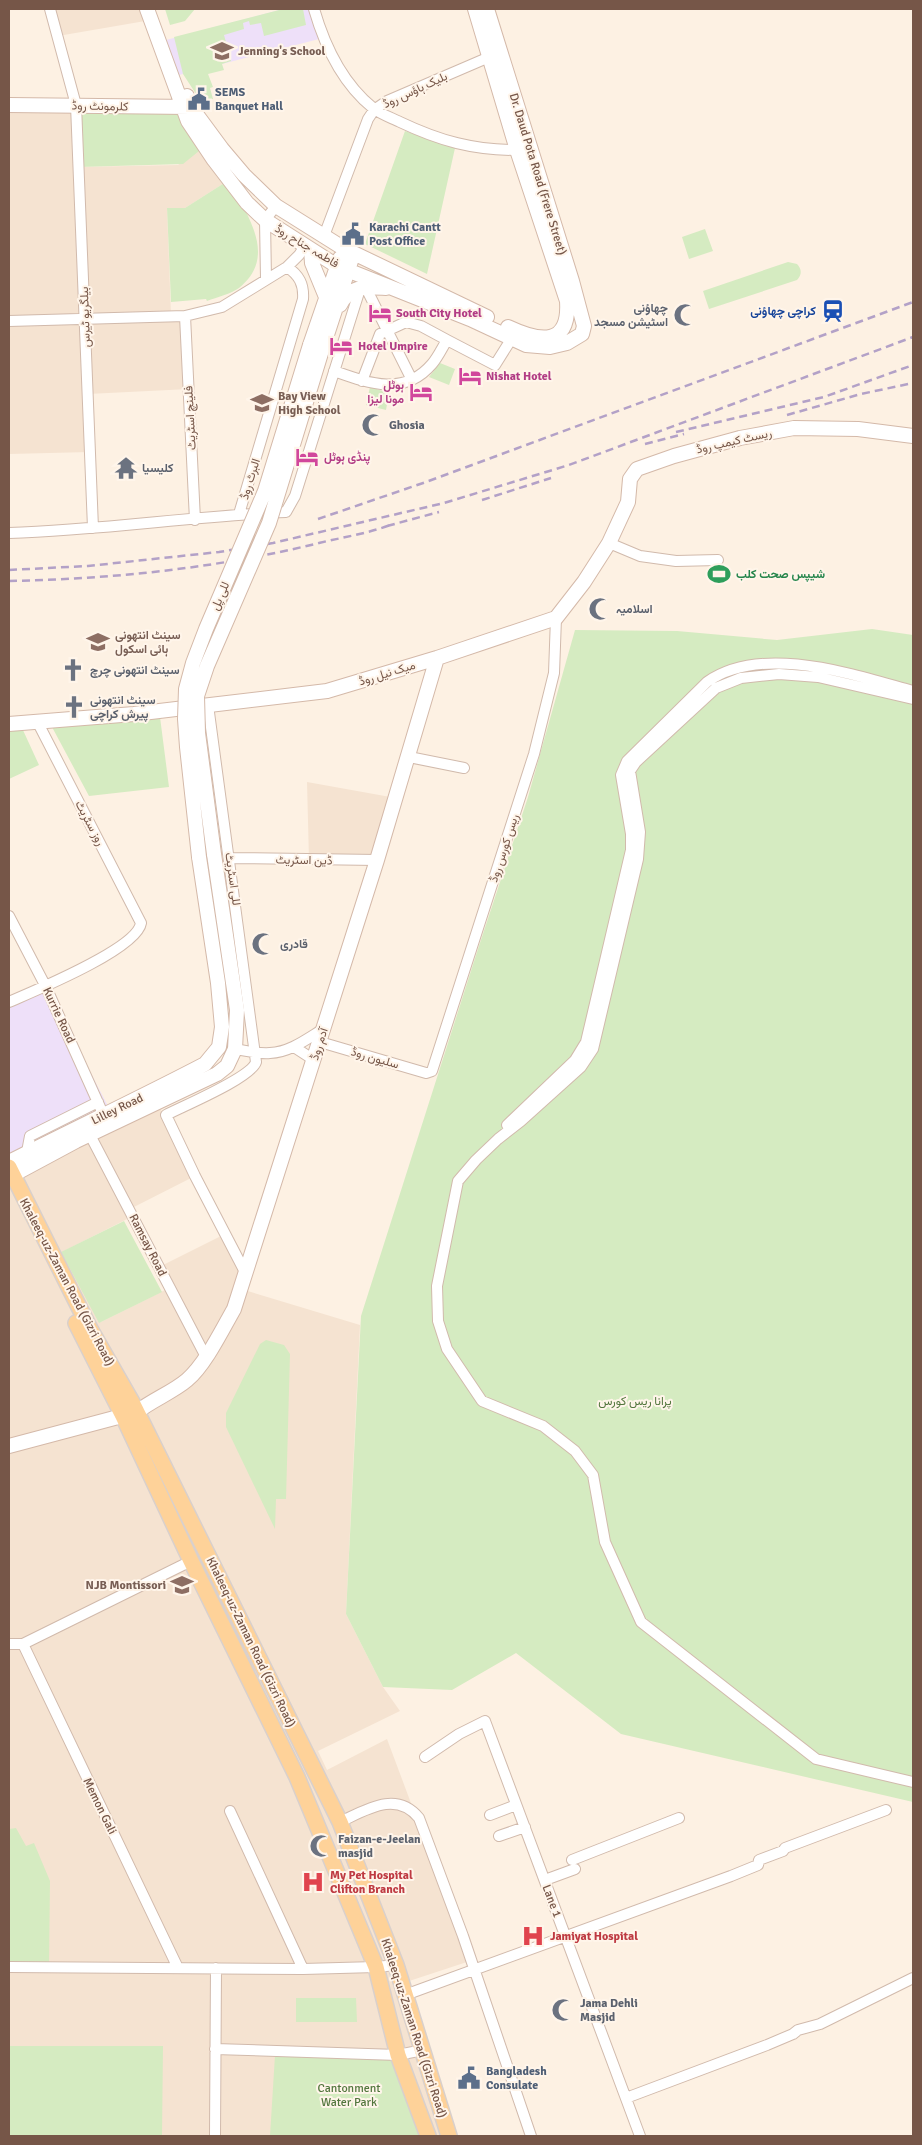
<svg xmlns="http://www.w3.org/2000/svg" width="922" height="2145" font-family="Signika,Vazirmatn,sans-serif">
<style>
.residential{fill:#f5e3d1}
.education{fill:#eee0f9}
.green{fill:#d5ebc1}
.lines{fill:none;stroke-linecap:round;stroke-linejoin:round}
.street-casing{stroke:#d1baac;stroke-width:12}
.secondary-casing{stroke:#d4b9a9;stroke-width:16}
.primary-casing{stroke:#d9d0cc;stroke-width:18}
.street{stroke:#fff;stroke-width:10}
.secondary{stroke:#fff;stroke-width:14}
.primary{stroke:#fed299;stroke-width:15}
.rail{stroke:#b3a1c7;stroke-width:2.5;stroke-dasharray:8 5;stroke-linecap:butt}
.secondary-bridge-casing{stroke:#d4b9a9;stroke-width:16;stroke-linecap:butt}
.secondary-bridge{stroke:#fff;stroke-width:14}
.labels{text-anchor:middle;stroke-width:4;stroke-linejoin:round;paint-order:stroke}
.education-label{font-size:12px;font-weight:bold;fill:#785e54;stroke:#fff5ea;text-anchor:start}
.street-label{font-size:12px;fill:#765648;stroke:#fff5ea}
.service-label{font-size:12px;font-weight:bold;fill:#4e5e75;stroke:#fff5ea;text-anchor:start}
.worship-label{font-size:12px;font-weight:bold;fill:#5b616d;stroke:#fff5ea;text-anchor:start}
.transit-label{font-size:12px;font-weight:bold;fill:#164399;stroke:#fff5ea;text-anchor:end}
.hotel-label{font-size:12px;font-weight:bold;fill:#b23c85;stroke:#fff5ea;text-anchor:start}
.leisure-label{font-size:12px;font-weight:bold;fill:#27864d;stroke:#fff5ea;text-anchor:start}
.park-label{font-size:12px;fill:#52763d;stroke:#fff5ea}
.health-label{font-size:12px;font-weight:bold;fill:#be3a42;stroke:#fff5ea;text-anchor:start}
</style>
<rect width="100%" height="100%" fill="#fdf1e3"/>
<path class="residential" d="M50,9H147L151,20L58,36Z
M9,105L75,107L79,167L178,165L204,147L229,180L185,208H167L171,316H185L189,389L88,394L90,452L9,454Z
M307,782L396,798L377,860H309Z
M158,1104L195,1176L130,1209L133,1216L64,1251L101,1322L169,1288L159,1267L225,1234L246,1274L241,1289L360,1325L346,1614L383,1687L400,1711L318,1751L327,1770L387,1739L470,1961L397,1985L445,2136H9V1150Z"/>
<path class="education" d="M283,9H314L323,38L179,75L166,40Z
M46,987L110,1110L9,1170V1002Z"/>
<path class="green" d="M165,9H195L185,21L170,25Z
M283,9H303L306,25L264,36L261,23L250,25L249,21L243,23L244,29L224,35L231,61L222,64L224,70L208,74L213,87L210,88L213,99L200,100L183,74L174,37Z
M77,106L182,107L204,147L183,164L79,167Z
M405,131L455,148L427,274L365,244Z
M229,180C246,214 279,256 239,288C231,294 217,297 207,301L206,299L171,302L167,208H185Z
M705,229L713,251L689,259L682,237Z
M788,262L797,264C802,269 802,275 797,280L709,309L703,291Z
M440,363L455,369L449,385L429,377Z
M370,387L389,393L386,410L366,405Z
M872,629L913,635V1802L621,1734L516,1653L452,1690L383,1687L346,1614L361,1316L477,952L528,797L575,630L677,631L777,640Z
M160,717L169,787L89,796L52,727Z
M9,728H22L39,765L9,779Z
M124,1221L162,1292L99,1323L61,1252Z
M266,1340L284,1345L290,1354L286,1499H276L275,1529L226,1427V1413L260,1344Z
M16,1828L26,1846L34,1843L50,1881L49,1967H9V1829Z
M296,1998H356L357,2022H296Z
M9,2046H163L162,2136H9Z
M275,2055H398L428,2136H270Z"/>
<g class="lines">
<defs>
<path id="street" d="M50,9L76,105L93,528
M314,9C325,47 342,83 373,108C380,114 392,118 400,122C440,141 473,150 517,150
M324,236L368,119L374,110L387,101L494,55
M266,279L265,220L276,206
M366,288L412,380
M185,316L195,520
M9,321L185,316L222,307L287,267L299,255L305,246
M334,371C368,383 404,397 432,364C438,357 442,348 447,340L495,365L512,338
M362,381L380,334L406,322L421,326L447,340
M239,514L303,299C304,284 299,275 287,267
M9,533C102,530 194,516 286,512L295,496L360,289
M609,543L640,556L676,561L718,560
M913,699L818,677L779,674L741,678L716,688L636,762L630,771L640,832L638,859L593,1049L581,1067L521,1121L498,1139L476,1160L458,1181L437,1286L438,1321L447,1349L482,1401L543,1426L575,1451L593,1475L605,1542L641,1622L816,1759L913,1782
M208,705L256,1062C251,1078 183,1106 166,1115L195,1176L246,1274
M409,757L464,768
M230,858L377,860
M9,916L46,987L104,1116
M9,1002C34,991 137,949 141,923L38,723
M320,1042L426,1073L432,1071L534,754L554,673L556,618
M294,1047L314,1060
M235,1049C246,1051 259,1054 270,1053C291,1052 308,1038 325,1028
M507,1125L575,1060L586,1042L631,850V834L621,775L627,761L707,682C762,643 854,675 913,691
M90,1135L206,1357
M27,1152L30,1136L98,1102
M9,1644H23L191,1561
M23,1644L178,1968
M425,1757L459,1734L485,1721L640,2136
M230,1811L303,1969
M490,1815L516,1805
M340,1822C366,1810 396,1790 419,1818L463,1936L531,2136
M499,1836L525,1827
M572,1860L679,1818
M545,1880L575,1869
M9,1967L303,1969L376,1967L396,1965
M405,1995L731,1876L758,1865L759,1860L783,1851L785,1848L886,1810
M215,2049L398,2055L423,2050
M626,2098L767,2045L793,2034L798,2030L820,2024L913,1978
M215,2136L216,1968"/>
<path id="secondary" d="M147,9L188,121L214,160L247,203L265,220L337,266L470,319L526,345L550,347L567,343L582,334L584,326L572,281L487,9
M475,9L517,150L567,301C570,347 540,342 508,327
M187,96L191,107L222,149L244,175L276,206L343,248L487,317
M9,105L190,107
M311,250L312,263L326,297
M340,305C350,285 365,287 386,288
M310,345L340,258
M322,350L351,261
M9,724L134,714L327,691L437,658L556,618L584,582L609,543L628,502L630,479L637,469L674,456L740,438L794,428L858,429L913,436
M9,1162C74,1129 140,1098 205,1064L219,1047L222,1027L218,983L199,857
M9,1177L76,1141L217,1074L227,1066L235,1049L237,1010L214,854
M9,1446L137,1412C152,1400 173,1392 187,1380C205,1365 222,1330 234,1309L377,860L437,658"/>
<path id="primary" d="M9,1167L90,1329L133,1404L340,1822L396,1965L449,2136
M76,1323L123,1416L191,1561L297,1777L376,1967L398,2055L428,2136"/>
</defs>
<use href="#street" class="street-casing"/>
<use href="#secondary" class="secondary-casing"/>
<use href="#primary" class="primary-casing"/>
<use href="#street" class="street"/>
<use href="#secondary" class="secondary"/>
<use href="#primary" class="primary"/>
<path class="rail" d="M787,415L861,394L913,383
M676,432L824,397L913,365
M645,444L684,434
M482,500L551,478
M318,519L426,482L913,302
M387,526L439,512
M9,570L88,566L219,552L273,543L444,503L569,465L913,337
M9,581C113,579 218,568 319,543C344,537 370,533 393,524"/>
<defs>
<path id="secondary-bridge" d="M214,854L198,733L197,696L207,666L269,523L322,350
M199,857L187,747L185,719L186,689L193,663L206,629L265,491L310,345"/>
</defs>
<use href="#secondary-bridge" class="secondary-bridge-casing"/>
<use href="#secondary-bridge" class="secondary-bridge"/>
</g>
<defs>
<symbol id="school-bare" viewBox="-9 -9 18 18"><path d="M0-5L7-2L0 1L-7-2ZM-4 1L0 2.5L4 1V4Q0 6-4 4Z" fill="#8d6e63" stroke="#fff5ea" stroke-width="2.5" paint-order="stroke"/></symbol>
<symbol id="civic-bare" viewBox="-9 -9 18 18"><path d="M-.6-6.5H3V-4.5H.6V-3L4-1V1h2V6H-6V1h2V-1L-.6-3ZM-1.2 2.5V6h2.4V2.5Z" fill="#5c6f8a" stroke="#fff5ea" stroke-width="2.5" paint-order="stroke"/></symbol>
<symbol id="station-bare" viewBox="-9 -9 18 18"><path d="M-3-6H3Q5-6 5-4V2Q5 4 3 4L4.5 6H3L1.5 4h-3L-3 6H-4.5L-3 4Q-5 4-5 2V-4Q-5-6-3-6ZM-3.5-4v3h7v-3ZM-3.5 1v1.5H-2V1ZM2 1v1.5H3.5V1Z" fill="#1a4fb4" stroke="#fff5ea" stroke-width="2.5" paint-order="stroke"/></symbol>
<symbol id="hotel-bare" viewBox="-9 -9 18 18"><path d="M-6-4.5h1.5V1H6V5H4.5V3h-9V5H-6ZM-4 0a1.8 1.8 0 1 1 3.6 0ZM.5 0V-2.5h3Q6-2.5 6 0Z" fill="#d1479c" stroke="#fff5ea" stroke-width="2.5" paint-order="stroke"/></symbol>
<symbol id="mosque-bare" viewBox="-9 -9 18 18"><path d="M3.5-4.9A6 6 0 1 0 3.5 4.9A5 5 0 1 1 3.5-4.9Z" fill="#6b7280" stroke="#fff5ea" stroke-width="2.5" paint-order="stroke"/></symbol>
<symbol id="temple-bare" viewBox="-9 -9 18 18"><path d="M0-6L5-2H3V0L6.5 2.5H4V6H1.5V3h-3V6H-4V2.5H-6.5L-3 0V-2H-5Z" fill="#6b7280" stroke="#fff5ea" stroke-width="2.5" paint-order="stroke"/></symbol>
<symbol id="stadium-bare" viewBox="-9 -9 18 18"><path d="M0-5a6.5 5 0 1 0 0 10a6.5 5 0 1 0 0-10ZM-3.5-1.8h7v3.6h-7Z" fill="#2e9e5b" stroke="#fff5ea" stroke-width="2.5" paint-order="stroke"/></symbol>
<symbol id="church-bare" viewBox="-9 -9 18 18"><path d="M-1.2-6h2.4v3.5h3.3v2.4h-3.3V6h-2.4V-.1h-3.3v-2.4h3.3Z" fill="#6b7280" stroke="#fff5ea" stroke-width="2.5" paint-order="stroke"/></symbol>
<symbol id="hospital-bare" viewBox="-9 -9 18 18"><path d="M-5-5h3v3.5h4V-5h3V5h-3V1.5h-4V5h-3Z" fill="#e0444e" stroke="#fff5ea" stroke-width="2.5" paint-order="stroke"/></symbol>
</defs>
<g fill-rule="evenodd">
<use href="#school-bare" x="206" y="35" width="32" height="32"/>
<use href="#civic-bare" x="183" y="83" width="32" height="32"/>
<use href="#civic-bare" x="337" y="218" width="32" height="32"/>
<use href="#station-bare" x="817" y="295" width="32" height="32"/>
<use href="#hotel-bare" x="364" y="297" width="32" height="32"/>
<use href="#mosque-bare" x="669" y="299" width="32" height="32"/>
<use href="#hotel-bare" x="325" y="330" width="32" height="32"/>
<use href="#hotel-bare" x="454" y="360" width="32" height="32"/>
<use href="#hotel-bare" x="405" y="376" width="32" height="32"/>
<use href="#school-bare" x="246" y="387" width="32" height="32"/>
<use href="#mosque-bare" x="357" y="409" width="32" height="32"/>
<use href="#hotel-bare" x="291" y="441" width="32" height="32"/>
<use href="#temple-bare" x="110" y="452" width="32" height="32"/>
<use href="#stadium-bare" x="703" y="558" width="32" height="32"/>
<use href="#mosque-bare" x="584" y="593" width="32" height="32"/>
<use href="#school-bare" x="82" y="626" width="32" height="32"/>
<use href="#church-bare" x="57" y="654" width="32" height="32"/>
<use href="#church-bare" x="58" y="691" width="32" height="32"/>
<use href="#mosque-bare" x="247" y="928" width="32" height="32"/>
<use href="#school-bare" x="166" y="1569" width="32" height="32"/>
<use href="#mosque-bare" x="305" y="1830" width="32" height="32"/>
<use href="#hospital-bare" x="297" y="1866" width="32" height="32"/>
<use href="#hospital-bare" x="517" y="1920" width="32" height="32"/>
<use href="#mosque-bare" x="547" y="1994" width="32" height="32"/>
<use href="#civic-bare" x="453" y="2062" width="32" height="32"/>
</g>
<g class="labels">
<g class="education-label">
<text x="238" y="55">Jenning's School</text>
<text x="278" y="400">Bay View<tspan x="278" dy="14">High School</tspan></text>
<text x="115" y="639">سینٹ انتھونی<tspan x="115" dy="14">ہائی اسکول</tspan></text>
<text x="166" y="1589" text-anchor="end">NJB Montissori</text>
</g>
<g class="street-label">
<text transform="translate(415 90) rotate(-25)" y="4">بلیک ہاؤس روڈ</text>
<text transform="translate(100 106) rotate(1)" y="4">کلرمونٹ روڈ</text>
<text transform="translate(538 174) rotate(73)" y="4">Dr. Daud Pota Road (Frere Street)</text>
<text transform="translate(307 246) rotate(31)" y="4">فاطمہ جناح روڈ</text>
<text transform="translate(85 317) rotate(-92)" y="4">بیلگریو ٹیرس</text>
<text transform="translate(190 418) rotate(-93)" y="4">فلینچ اسٹریٹ</text>
<text transform="translate(734 441) rotate(-13)" y="4">ریسٹ کیمپ روڈ</text>
<text transform="translate(250 479) rotate(-73)" y="4">البرٹ روڈ</text>
<text transform="translate(220 596) rotate(-67)" y="4">للی پل</text>
<text transform="translate(387 673) rotate(-17)" y="4">میک نیل روڈ</text>
<text transform="translate(90 823) rotate(62)" y="4">روز سٹریٹ</text>
<text transform="translate(504 848) rotate(-72)" y="4">ریس کورس روڈ</text>
<text transform="translate(304 860) rotate(1)" y="4">ڈین اسٹریٹ</text>
<text transform="translate(233 879) rotate(82)" y="4">للی اسٹریٹ</text>
<text transform="translate(59 1015) rotate(65)" y="4">Kurrie Road</text>
<text transform="translate(319 1044) rotate(-72)" y="4">آدم روڈ</text>
<text transform="translate(375 1058) rotate(16)" y="4">سلیون روڈ</text>
<text transform="translate(117 1109) rotate(-26)" y="4">Lilley Road</text>
<text transform="translate(148 1245) rotate(63)" y="4">Ramsay Road</text>
<text transform="translate(67 1282) rotate(62)" y="4">Khaleeq-uz-Zaman Road (Gizri Road)</text>
<text transform="translate(251 1642) rotate(64)" y="4">Khaleeq-uz-Zaman Road (Gizri Road)</text>
<text transform="translate(100 1806) rotate(64)" y="4">Memon Gali</text>
<text transform="translate(552 1901) rotate(69)" y="4">Lane 1</text>
<text transform="translate(414 2028) rotate(72)" y="4">Khaleeq-uz-Zaman Road (Gizri Road)</text>
</g>
<g class="service-label">
<text x="215" y="96">SEMS<tspan x="215" dy="14">Banquet Hall</tspan></text>
<text x="369" y="231">Karachi Cantt<tspan x="369" dy="14">Post Office</tspan></text>
<text x="486" y="2075">Bangladesh<tspan x="486" dy="14">Consulate</tspan></text>
</g>
<g class="worship-label">
<text x="668" y="312" text-anchor="end">چھاؤنی<tspan x="668" dy="14">اسٹیشن مسجد</tspan></text>
<text x="389" y="429">Ghosia</text>
<text x="142" y="472">کلیسیا</text>
<text x="616" y="613">اسلامیہ</text>
<text x="90" y="674">سینٹ انتھونی چرچ</text>
<text x="90" y="704">سینٹ انتھونی<tspan x="90" dy="14">پیرش کراچی</tspan></text>
<text x="280" y="948">قادری</text>
<text x="338" y="1843">Faizan-e-Jeelan<tspan x="338" dy="14">masjid</tspan></text>
<text x="580" y="2007">Jama Dehli<tspan x="580" dy="14">Masjid</tspan></text>
</g>
<g class="transit-label">
<text x="816" y="315">کراچی چھاؤنی</text>
</g>
<g class="hotel-label">
<text x="396" y="317">South City Hotel</text>
<text x="358" y="350">Hotel Umpire</text>
<text x="486" y="380">Nishat Hotel</text>
<text x="404" y="389" text-anchor="end">ہوٹل<tspan x="404" dy="14">مونا لیزا</tspan></text>
<text x="324" y="461">پنڈی ہوٹل</text>
</g>
<g class="leisure-label">
<text x="736" y="578">شیپس صحت کلب</text>
</g>
<g class="park-label">
<text x="635" y="1405">پرانا ریس کورس</text>
<text x="349" y="2092">Cantonment<tspan x="349" dy="14">Water Park</tspan></text>
</g>
<g class="health-label">
<text x="330" y="1879">My Pet Hospital<tspan x="330" dy="14">Clifton Branch</tspan></text>
<text x="550" y="1940">Jamiyat Hospital</text>
</g>
</g>
<rect width="922" height="2145" fill="none" stroke="#765648" stroke-width="20"/>
</svg>
